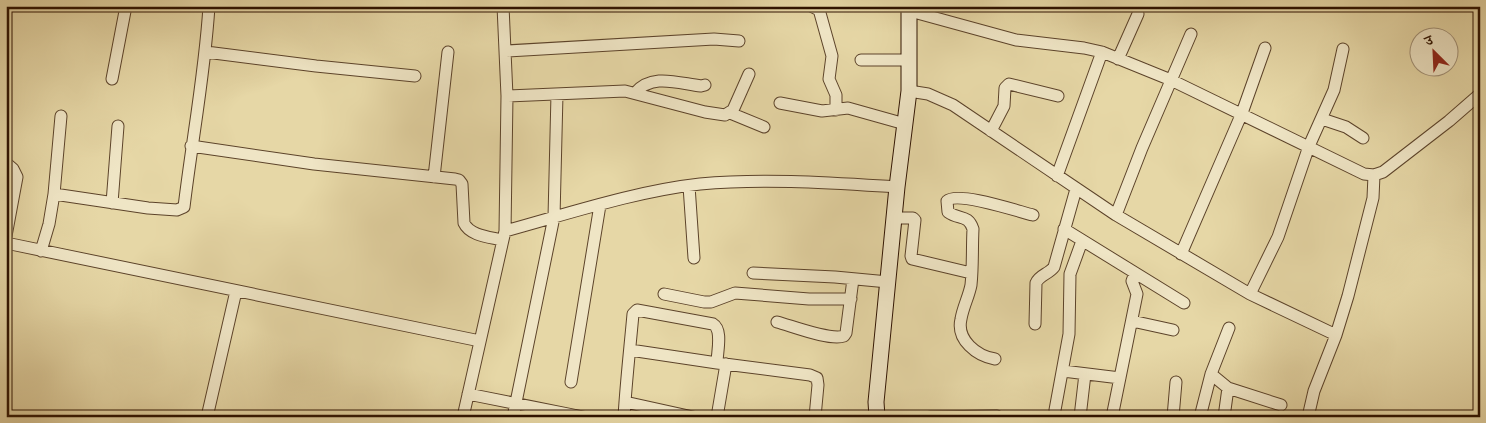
<svg xmlns="http://www.w3.org/2000/svg" width="1486" height="423" font-family="Alegreya,'Noto Serif Devanagari',serif">
<style>
.lines{fill:none;stroke-linecap:round;stroke-linejoin:round}
.street-casing{stroke:#5c432a;stroke-width:13}
.secondary-casing{stroke:#2e1200;stroke-width:17}
.street{stroke:#efe5c5;stroke-width:11}
.secondary{stroke:#efe5c5;stroke-width:15}
</style>
<rect width="100%" height="100%" fill="#e6d7a6"/>
<filter id="stains"><feTurbulence type="fractalNoise" baseFrequency=".004" numOctaves="4"/><feColorMatrix values="0 0 0 0 .2 0 0 0 0 .09 0 0 0 0 .02 0 0 0 .5 -.17"/></filter>
<radialGradient id="worn" r=".72"><stop offset=".6" stop-color="#630" stop-opacity="0"/><stop offset="1" stop-color="#630" stop-opacity=".3"/></radialGradient>
<g class="lines">
<defs>
<path id="street" d="M811,6L819,10L820,13L832,56L829,79L836,95V110
M910,11L1016,40L1084,48L1102,52L1171,80L1364,174L1374,175L1383,172L1449,121L1480,94
M506,51L714,39L739,41
M206,52L316,66L415,76
M1118,59L1138,14
M861,60H909
M112,79L126,6
M909,91L928,94L953,105L1116,215L1250,294L1336,335
M635,93C652,73 677,83 701,86L705,85
M507,96L625,91L705,112L725,115L733,110L749,74
M780,103L822,111L848,108L905,124
M730,113L764,127
M1322,119L1346,127L1363,138
M991,131L1004,106L1005,88L1009,84L1058,96
M191,146L314,164L455,179L459,180L462,184L464,223C470,236 490,237 502,240
M6,163L13,169L17,177L6,236
M1057,176L1102,52
M434,177L448,52
M689,186L694,258
M54,194L61,116
M112,203L118,126
M1116,215L1142,148L1191,34
M894,218H913L915,220L911,256L912,259L971,273
M1064,229L1184,303
M505,231C567,214 636,191 700,184C765,178 832,183 897,187
M6,243L480,341
M41,251L49,224L54,194L148,208L177,210L184,207C192,140 205,73 209,6
M1181,254L1242,113L1265,48
M753,273L835,277L888,282
M664,294L704,302H711L735,293L809,299H851
M1250,294L1278,237L1309,146L1334,90L1343,49
M1132,321L1173,330
M777,322C792,326 830,341 844,336L846,333L853,279
M1035,324L1036,283C1039,275 1049,274 1054,267L1076,189
M995,359C977,356 956,340 961,319C963,307 969,296 971,285C973,266 972,248 973,229C968,214 959,220 948,212L947,201C957,191 1017,211 1033,215
M717,363L810,375L817,378L818,385L815,417
M1063,371L1120,378
M1211,374L1228,388L1281,405
M571,382L600,205
M468,394L583,417
M625,402L693,417
M1055,410L1069,334L1070,274L1082,241
M207,417L236,291
M463,417L505,231L507,96L503,6
M513,417L554,217L557,94
M624,417C626,382 630,348 633,314L637,310L713,324C723,330 717,352 717,363L630,350
M717,417L726,364
M930,417L997,416
M1080,417L1085,374
M1112,417L1137,294L1132,281L1135,273
M1173,417L1176,382
M1200,417L1211,374L1229,328
M1224,417L1228,388
M1308,417L1314,391L1336,335L1348,296L1373,198L1374,175"/>
<path id="secondary" d="M877,417L876,402L897,187L909,91V6"/>
</defs>
<use href="#street" class="street-casing"/>
<use href="#secondary" class="secondary-casing"/>
<use href="#street" class="street"/>
<use href="#secondary" class="secondary"/>
</g>
<rect width="1486" height="423" fill="none" stroke="#e6d7a6" stroke-width="25"/>
<rect x="8" y="8" width="1471" height="408" fill="none" stroke="#2e1200" stroke-width="2.5"/>
<rect x="12" y="12" width="1461" height="398" fill="none" stroke="#2e1200"/>
<g transform="translate(1434 52) rotate(336)"><circle r="24" fill="#efe5c5" stroke="#a29176"/>
<path d="M0-4L9 19L0 12L-9 19Z" fill="#8f2418"/>
<text y="-8" font-size="14" font-weight="bold" text-anchor="middle" fill="#2e1200">उ</text>
</g>
<rect width="100%" height="100%" filter="url(#stains)"/>
<rect width="100%" height="100%" fill="url(#worn)"/>
</svg>
